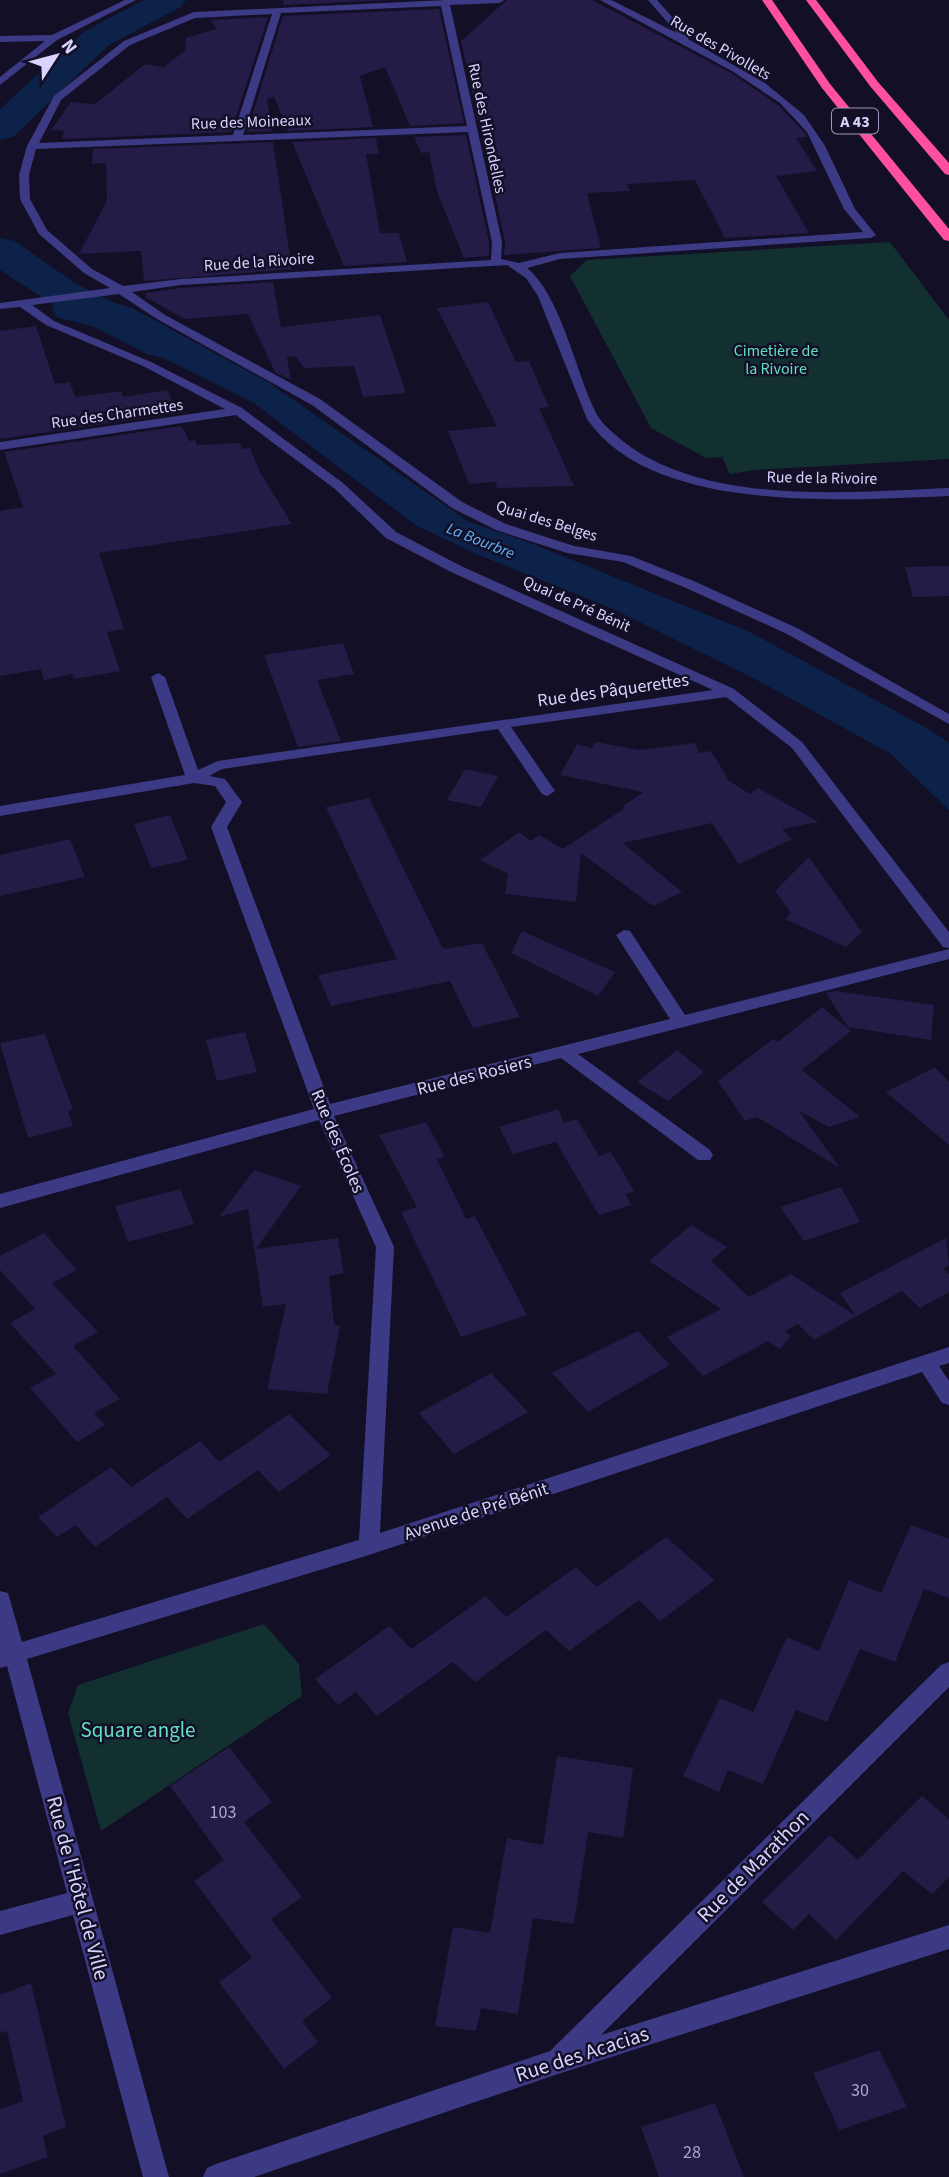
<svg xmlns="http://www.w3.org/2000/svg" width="949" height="2177" font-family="'Source Sans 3',sans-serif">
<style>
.green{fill:#12302f}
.water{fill:#0c2248}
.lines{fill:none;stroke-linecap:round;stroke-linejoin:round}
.river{fill:#0c2248;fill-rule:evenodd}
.building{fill:#241b47}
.minor{fill:#3d3a85;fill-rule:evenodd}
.highway{fill:#ff4fa3;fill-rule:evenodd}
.labels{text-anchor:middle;stroke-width:5;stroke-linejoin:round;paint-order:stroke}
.far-street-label{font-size:16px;fill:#d9d4ff;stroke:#130f26}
.shield{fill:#130f26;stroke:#9e99be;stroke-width:2}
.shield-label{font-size:16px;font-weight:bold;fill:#d9d4ff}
.far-park-label{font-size:16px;fill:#5fe0c0;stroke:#130f26}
.far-water-label{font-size:16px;font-style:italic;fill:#62b6ff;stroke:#130f26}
.street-label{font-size:18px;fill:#d9d4ff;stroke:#130f26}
.near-number-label{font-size:18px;fill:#aca6d1}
.near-park-label{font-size:21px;fill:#5fe0c0;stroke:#130f26}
.near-street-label{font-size:21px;fill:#d9d4ff;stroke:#130f26}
</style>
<rect width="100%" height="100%" fill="#130f26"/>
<path class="green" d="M890,242L949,320V459L754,470L730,474L722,457L706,458L651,428L570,276L587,260Z
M264,1624L299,1664L302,1696L101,1831L68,1713L78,1685Z"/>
<path class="water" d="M109,301L132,308L268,382L469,522L533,544L752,633L932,731L949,743V810L891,754L755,679L611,608L479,555L417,526L254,403L107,330L56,317L52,307Z"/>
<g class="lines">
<path class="river" d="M144,0H186L181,7L109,45L13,137L0,140V109L85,31Z
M0,238L15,241L73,282L179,336L185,345L179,354L163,358L147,354L63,311L0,270Z"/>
</g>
<path class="building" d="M283,0H391L284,5Z
M507,0H592L731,73L778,105L805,133L807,137L796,138L817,171L776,176L809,233L725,238L695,180L627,184L630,191L587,193L601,248L504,255L505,241L461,41Z
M439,9L464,123L410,126L385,67L360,76L373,127L288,131L274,97L267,99L272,131L247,132L283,16Z
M268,17L231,132L62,139L64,131L51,130L71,102L95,104L145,64L163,67L185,51L186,38L216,29L211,20Z
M466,135L489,242V256L464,258L437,192L429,152L421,153L414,137Z
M376,138L379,154H366L380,233H399L407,262L344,266L292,142Z
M273,142L292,269L144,281L141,251L79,254L107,201L106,163L92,164L93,149Z
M273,282L281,327L380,315L406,393L363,397L354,366L304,368L295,356L287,357L291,380L275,372L248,314L184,319L146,297V293L181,288Z
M488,302L516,362L529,361L549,407L539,408L574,486L497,488L496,482L469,484L448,431L497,426L437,308Z
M36,326L55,384L70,382L75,397L121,391L123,397L167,390L177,413L0,439V331Z
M182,426L189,441L195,440L197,445L240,443L243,449L250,448L260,472L292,524L99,553L124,629L107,632L120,671L74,679L72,674L44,680L41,669L0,676V511L23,507L4,452Z
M949,566V596L913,597L905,567Z
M343,643L354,674L317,680L341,741L298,747L264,655Z
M596,742L639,750L695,743L699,753L711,751L729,781L750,794L758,788L819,822L782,829L792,839L739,864L712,823L623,843L682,892L653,906L581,853L576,902L505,894L508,874L480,860L519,832L531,841L539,835L563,849L625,808L622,807L643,792L560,775L577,744L592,748Z
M465,769L498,776L481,807L447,800Z
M369,798L443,949L482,943L520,1017L473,1028L450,981L331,1006L318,975L397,959L326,807Z
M170,815L188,860L151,868L134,824Z
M70,839L85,877L0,896V855Z
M809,857L862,932L846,947L785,919L791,913L775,891Z
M522,931L615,972L598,996L511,953Z
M835,991L934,1005L931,1040L848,1027L826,993Z
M822,1007L851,1031L802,1070L860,1117L829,1127L799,1111L840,1168L757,1117L745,1121L718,1081L773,1039L778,1042Z
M245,1032L257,1072L217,1081L206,1040Z
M45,1034L73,1110L68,1111L73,1126L28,1138L0,1043Z
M677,1050L704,1072L668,1101L637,1082Z
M935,1067L949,1082V1145L886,1092Z
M558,1109L564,1123L577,1119L599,1156L611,1152L634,1191L625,1194L632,1205L599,1215L556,1142L513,1154L499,1127Z
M426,1122L445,1157L437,1159L466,1219L475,1216L527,1315L461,1337L401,1212L417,1207L379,1135Z
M254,1170L301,1186L256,1249L338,1238L344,1273L329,1276L334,1325L340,1326L327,1394L267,1389L286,1304L263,1307L248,1209L219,1217Z
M841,1187L860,1222L804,1241L780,1207Z
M180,1189L194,1224L128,1242L115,1206Z
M691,1225L727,1247L711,1261L749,1297L791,1274L856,1316L840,1293L946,1238L949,1265L943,1269L949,1274V1292L920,1308L902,1291L814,1340L798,1324L785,1331L791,1336L780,1349L768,1341L703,1376L667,1337L721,1309L649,1261Z
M44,1233L77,1270L52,1283L98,1332L73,1346L120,1399L94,1413L105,1425L77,1442L30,1388L56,1374L10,1323L35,1309L0,1270V1256Z
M638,1331L670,1365L588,1412L552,1373Z
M491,1373L528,1412L454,1454L419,1413Z
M289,1414L331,1455L279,1492L258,1470L187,1519L167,1497L95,1547L76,1525L57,1537L38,1517L111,1467L131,1487L200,1441L219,1462Z
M911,1525L949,1539V1598L924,1589L895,1662L860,1649L827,1722L796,1710L763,1784L728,1770L719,1792L683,1776L720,1698L753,1712L787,1637L819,1651L849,1580L881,1593Z
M666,1537L715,1580L660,1621L639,1600L569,1651L546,1630L475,1682L453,1662L377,1716L356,1692L338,1705L315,1679L389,1626L411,1649L486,1596L506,1617L576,1567L597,1587Z
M229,1747L272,1802L244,1822L302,1897L271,1919L332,1998L302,2021L318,2042L284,2069L219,1982L252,1958L194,1881L224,1860L170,1786Z
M557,1756L633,1768L623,1838L588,1832L574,1924L533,1918L518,2014L481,2008L476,2031L435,2026L453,1927L490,1933L507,1838L543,1845Z
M922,1796L949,1819V1877L932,1894L903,1871L836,1940L809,1914L793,1930L762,1902L830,1835L858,1860Z
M31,1983L66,2127L43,2136L48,2157L0,2174V2109L23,2101L7,2031L0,2033V1995Z
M879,2050L907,2107L839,2130L813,2073Z
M715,2103L744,2177H659L641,2127Z"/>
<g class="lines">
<path class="minor" d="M125,0H136L57,40L0,85V77L45,41L0,42V36L52,35Z
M446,0H504L500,3L450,5L502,242L501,259L519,263L560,253L863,232L844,209L807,132L780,103L732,71L600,0H611L677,33L648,0H657L688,35V39L765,83L804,115L825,146L855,209L876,235L871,238L560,259L527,268C561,296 575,370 595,411C601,423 609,429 619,438C701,507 849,492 949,488V496C847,500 652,515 587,419L538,296L526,278L507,265L181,285L132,292L165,315L320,399L462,502L506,524L574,546L631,556L696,582L797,628L949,714V724L787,634L686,588L623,562L567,553L496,530L452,508L312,405L157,319L119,294L32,305L54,321L151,362L242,408L343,483L396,532L461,566L734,689L802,742L949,932V948L943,947L792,748L726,697L511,727L555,791L547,796L542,794L498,729L222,769L209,776L225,779L242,802L227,827L330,1104L670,1019L616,935L624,930L630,931L685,1015L949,949V959L578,1054L710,1150L713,1155L710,1160H698L561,1058L334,1116L394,1247L380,1533L949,1347V1363L939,1366L949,1381V1405L942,1403L922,1372L369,1555L27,1659L169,2177H143L73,1915L0,1935V1911L67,1893L7,1666L0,1668V1591L8,1593L22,1642L359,1540L376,1247L319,1120L0,1208V1194L314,1109L211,827L226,802L215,786L194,783L0,816V806L185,775L151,677L158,673L165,677L198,770L218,761L713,690L451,572L386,538L335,489L236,415L0,450V442L225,409L143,366L46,325L20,307L0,309V303L110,288L84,273L39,234L20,199L19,175L27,146L54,96L124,41L194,12ZM441,6L467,126L243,135L281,13ZM272,14L233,135L39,143L61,100L130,45L195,18ZM468,132L492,242L491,260L181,279L123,286L92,269L47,230L30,199L29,175L36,149Z
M949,1662V1687L601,2035L949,1925V1949L558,2074L254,2177H203L207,2168L216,2164L550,2051L941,1665Z"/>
<path class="highway" d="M762,0H772L830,84L949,229V241L944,240L822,88Z
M806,0H816L878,82L949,163V175L945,174L870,86Z"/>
</g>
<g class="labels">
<g class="far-street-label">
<text transform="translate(721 47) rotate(30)" y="6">Rue des Pivollets</text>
<text transform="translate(251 121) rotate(-2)" y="6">Rue des Moineaux</text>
<text transform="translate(488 128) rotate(78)" y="6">Rue des Hirondelles</text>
<text transform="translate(259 261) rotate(-4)" y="6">Rue de la Rivoire</text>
<text transform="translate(117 413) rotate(-8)" y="6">Rue des Charmettes</text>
<text transform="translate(822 477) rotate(1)" y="6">Rue de la Rivoire</text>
<text transform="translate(547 520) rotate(17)" y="6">Quai des Belges</text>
<text transform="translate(577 603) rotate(24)" y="6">Quai de Pré Bénit</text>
</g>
<rect class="shield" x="832" y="108.5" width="46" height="25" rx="5"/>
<g class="shield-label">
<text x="855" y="127">A 43</text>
</g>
<g class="far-park-label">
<text x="776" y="356">Cimetière de<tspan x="776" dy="18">la Rivoire</tspan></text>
</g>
<g class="far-water-label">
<text transform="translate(481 540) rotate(22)" y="6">La Bourbre</text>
</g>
<g class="street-label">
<text transform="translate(613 690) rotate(-8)" y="6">Rue des Pâquerettes</text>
<text transform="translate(474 1075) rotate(-14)" y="6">Rue des Rosiers</text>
<text transform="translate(338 1141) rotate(67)" y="6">Rue des Écoles</text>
<text transform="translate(476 1511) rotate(-18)" y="6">Avenue de Pré Bénit</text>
</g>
<g class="near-number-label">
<text x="223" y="1818">103</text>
<text x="860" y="2096">30</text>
<text x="692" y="2158">28</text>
</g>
<g class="near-park-label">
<text x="138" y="1737">Square angle</text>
</g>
<g class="near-street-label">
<text transform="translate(753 1866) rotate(-45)" y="7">Rue de Marathon</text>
<text transform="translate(78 1888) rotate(75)" y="7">Rue de l'Hôtel de Ville</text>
<text transform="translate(582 2054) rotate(-18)" y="7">Rue des Acacias</text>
</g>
</g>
<g transform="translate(56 56) rotate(54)" stroke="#130f26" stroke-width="5" paint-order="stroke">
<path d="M0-5L12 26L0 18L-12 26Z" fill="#d9d4ff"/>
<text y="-10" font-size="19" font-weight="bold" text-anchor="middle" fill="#d9d4ff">N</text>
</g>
</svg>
